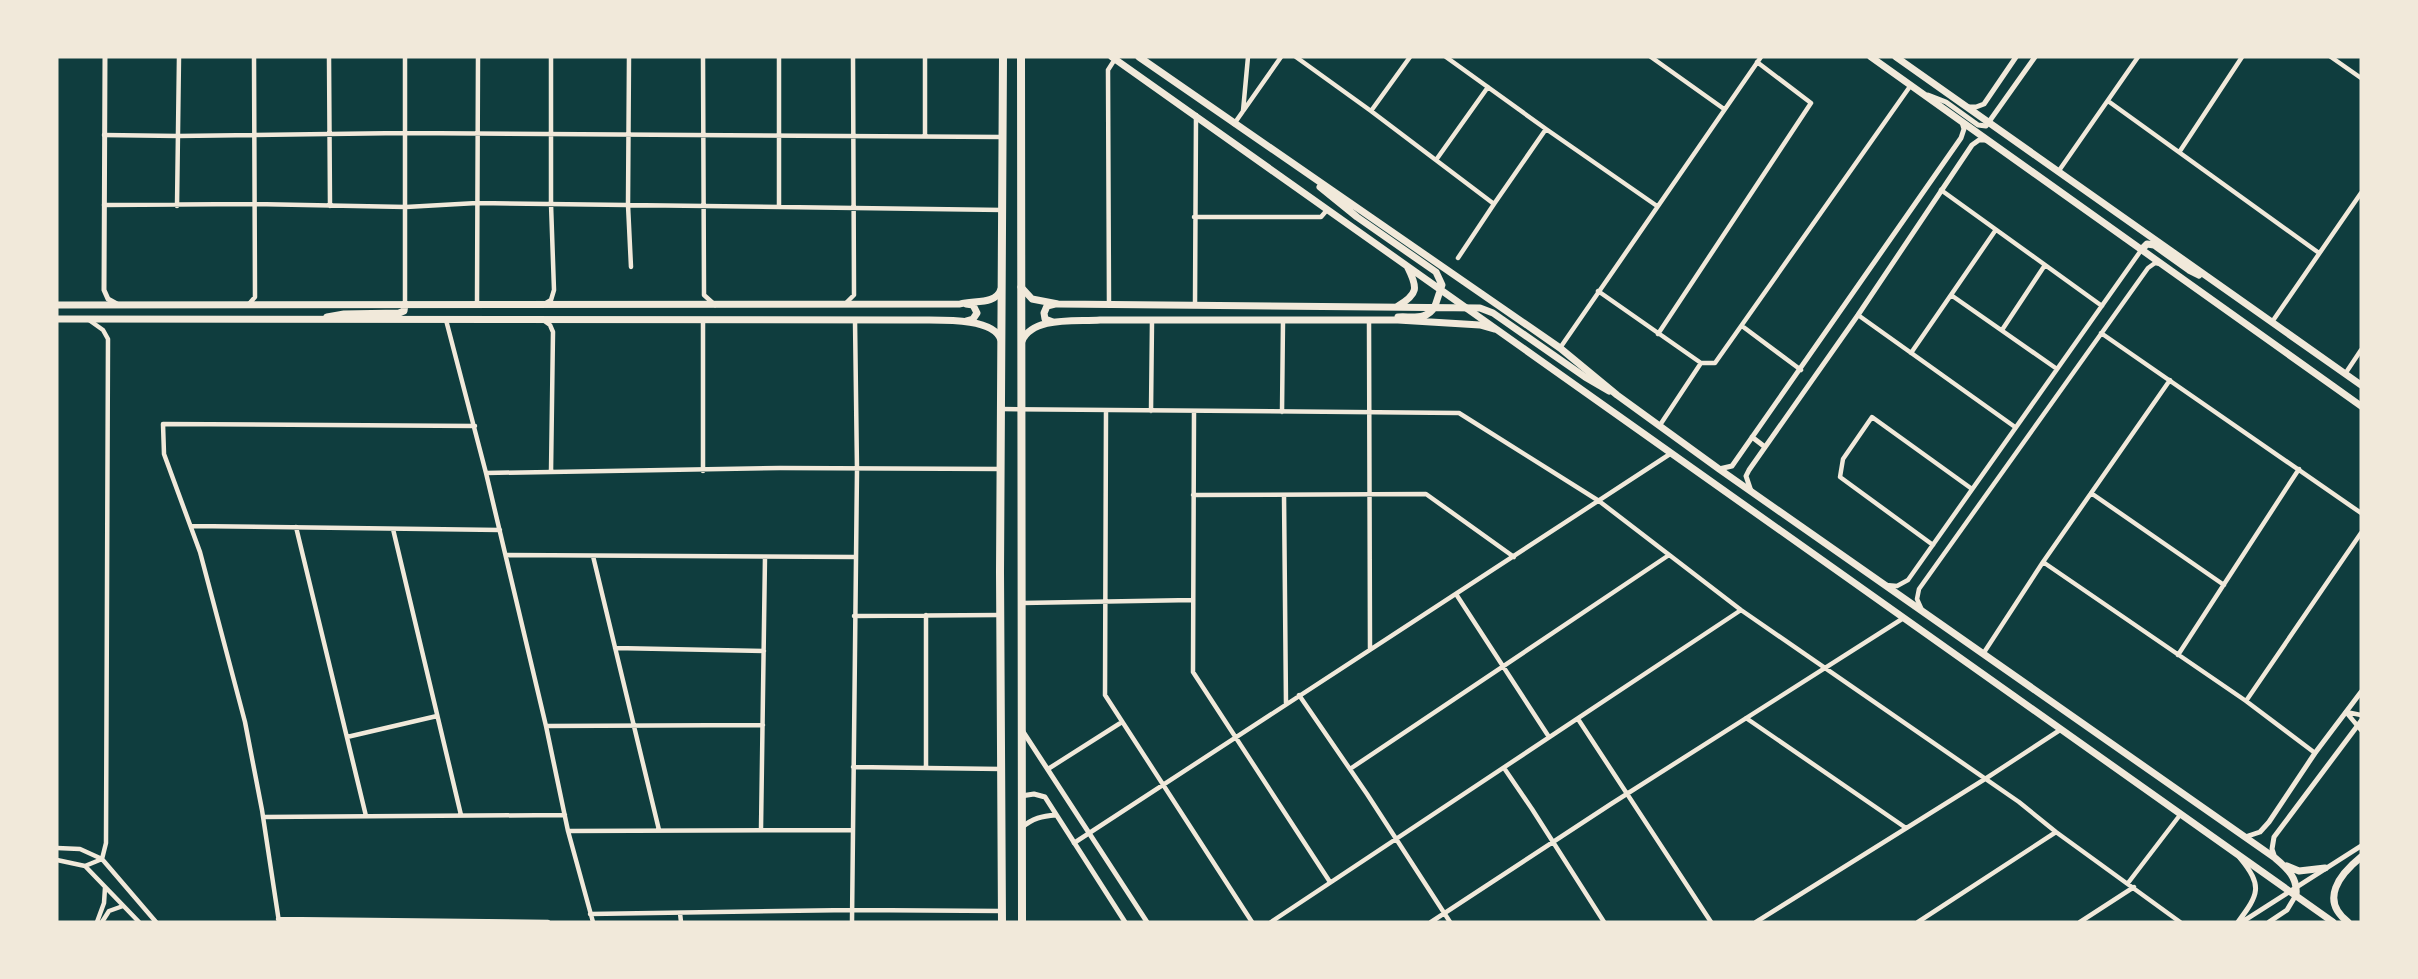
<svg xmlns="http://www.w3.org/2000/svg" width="2418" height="979" font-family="Overpass,sans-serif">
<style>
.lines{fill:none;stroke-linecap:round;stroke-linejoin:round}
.minor{stroke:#f1e9da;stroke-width:4.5}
.tertiary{stroke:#f1e9da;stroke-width:5}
.primary{stroke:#f1e9da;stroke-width:7}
.trunk{stroke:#f1e9da;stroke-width:7}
.motorway{stroke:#f1e9da;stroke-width:8}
</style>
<rect width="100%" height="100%" fill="#0f3d3e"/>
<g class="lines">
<path class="minor" d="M329,57L330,206
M629,57L628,205L631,267
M703,57L704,295L715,305
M779,57V207
M1296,57L1371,111L1410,57
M1651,57L1724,109
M2331,57L2361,78
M2108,101L2319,253
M1243,111L1248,57
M1371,111L1494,204L1546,129L1446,57
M1234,124L1281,57
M1546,129L1657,206
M104,135L178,136L404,133L1002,137
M925,136V57
M2180,151L2242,57
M1436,160L1488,87
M2058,172L2138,57
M1941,190L2102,306
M104,205L254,204L406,207L477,203L1003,210
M177,206L179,57
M1194,217H1321L1327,210
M1458,258L1494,204
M1598,291L1701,363H1715L1911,85
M1951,295L2057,369
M546,303L551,300L554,290L551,204V57
M846,303L854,295L853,57
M249,304L255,297L254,57
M405,304V57
M477,305L478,57
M1109,305L1108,70L1115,59
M1195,305L1196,115
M1858,315L2015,427
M446,320L486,473L546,726L568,831L593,922
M543,320L550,325L553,332L551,472
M1369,321L1370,649
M2272,322L2361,193
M1742,326L1801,370
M2002,330L2045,265
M2101,333L2361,513
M1658,334L1811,103L1757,62
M1560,348L1761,57
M1911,353L1995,231
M2345,374L2361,350
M1001,409L1459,413L1599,501L1741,610L2019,802L2056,832L2180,922
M1106,411L1105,695L1252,922
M1151,411L1152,321
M1194,412L1193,672L1330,882
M1282,412L1283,321
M1660,425L1701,363
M703,471V321
M486,473L780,468L1001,469
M2091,493L2224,585
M1193,495L1426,494L1514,557
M1284,495L1286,704
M191,526L500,530
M296,527L366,816
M393,529L461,815
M1933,545L1840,477L1843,459L1872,417L1972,489
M506,555L855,557
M593,556L659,830
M2043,562L2246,701L2315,753
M1886,585L1897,586L1908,580L2142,249
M1456,594L1549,737
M1022,603L1193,600
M1921,608L1917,599L1919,589L2148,268L2155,263L2161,264
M926,615V768
M854,616L1000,615
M615,648L764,651
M1983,654L2043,562L2170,380
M2178,655L2299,469
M1299,695L1367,794L1450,922
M2246,701L2361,533
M2346,712L2361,730
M2346,712L2361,715
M1746,718L1906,828
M1578,719L1711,922
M546,726L763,725
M347,737L437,716
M853,767L1001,769
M1504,768L1532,809L1604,922
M1048,769L1122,722
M1350,769L1669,555
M263,817L565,815
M761,829L765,557
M568,831L852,830
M1074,843L1670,454
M57,848L80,849L102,859L156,922
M57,860L85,866L139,922
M85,866L102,859L106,843L108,339L103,330L89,320
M2128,883L2180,815
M680,913L681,922
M590,914L852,910L1002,911
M278,919L548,922
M97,922L104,903L105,888
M102,922L109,911L123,906
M279,922L262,810L245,722L200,552L164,454L163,424L475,426
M852,922L857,470L855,320
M1271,922L1741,610
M1431,922L1611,804L1902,619
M1756,922L1985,779L2060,730
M1918,922L2056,832
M2080,922L2134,887"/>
<path class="tertiary" d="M105,57L104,290L108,299L117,304
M1928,95L1946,102L1978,125L1986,126L2035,57
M1968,107H1976L1984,104L2016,57
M1752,437L1765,447
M1719,469L1732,466L1961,138L1964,129L1962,122
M1751,491L1746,476L1749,470L1858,315L1972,145L1979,140H1987
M1022,730L1147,922
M1021,796L1034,794L1045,797L1125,922
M1021,828C1033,818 1042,816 1056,815
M2245,837L2260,832L2269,822L2315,753L2361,692
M2275,858L2272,849L2274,837L2361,721
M2238,922C2259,894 2263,886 2240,858
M2242,922L2361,846
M2269,922L2287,910L2296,895"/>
<path class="primary" d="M1871,57L2361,406
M1896,57L2361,385
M2142,249L2147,244L2154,245L2189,270L2199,275
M1021,287L1032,299L1058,304L1480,308L1493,313L1585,377L1609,391
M966,304L973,305L977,313L973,319L966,321
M57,305L960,304C974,300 996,305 1001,289
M327,317L344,314L399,313L404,311L405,304
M1398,317C1412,316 1427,321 1435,306
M57,319L908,320C930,321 993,315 1001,340
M1053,322L1045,319L1044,313L1047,306L1055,304
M1022,341C1033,316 1076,322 1100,320H1398L1480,325L1494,329
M2348,922C2319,900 2340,874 2361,857"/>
<path class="trunk" d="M1112,57L2333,922
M1139,57L1560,348L1617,395L1719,469L2275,858C2287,868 2298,878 2296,895
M1320,187L1357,217L1436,272L1442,285L1435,306
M1398,306C1418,294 1418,288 1408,268
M2287,866L2299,871L2325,868"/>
<path class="motorway" d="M1021,57L1022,922
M1002,922L1000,572L1003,57"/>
</g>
<rect width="2418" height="979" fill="none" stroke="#f1e9da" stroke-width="117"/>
</svg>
